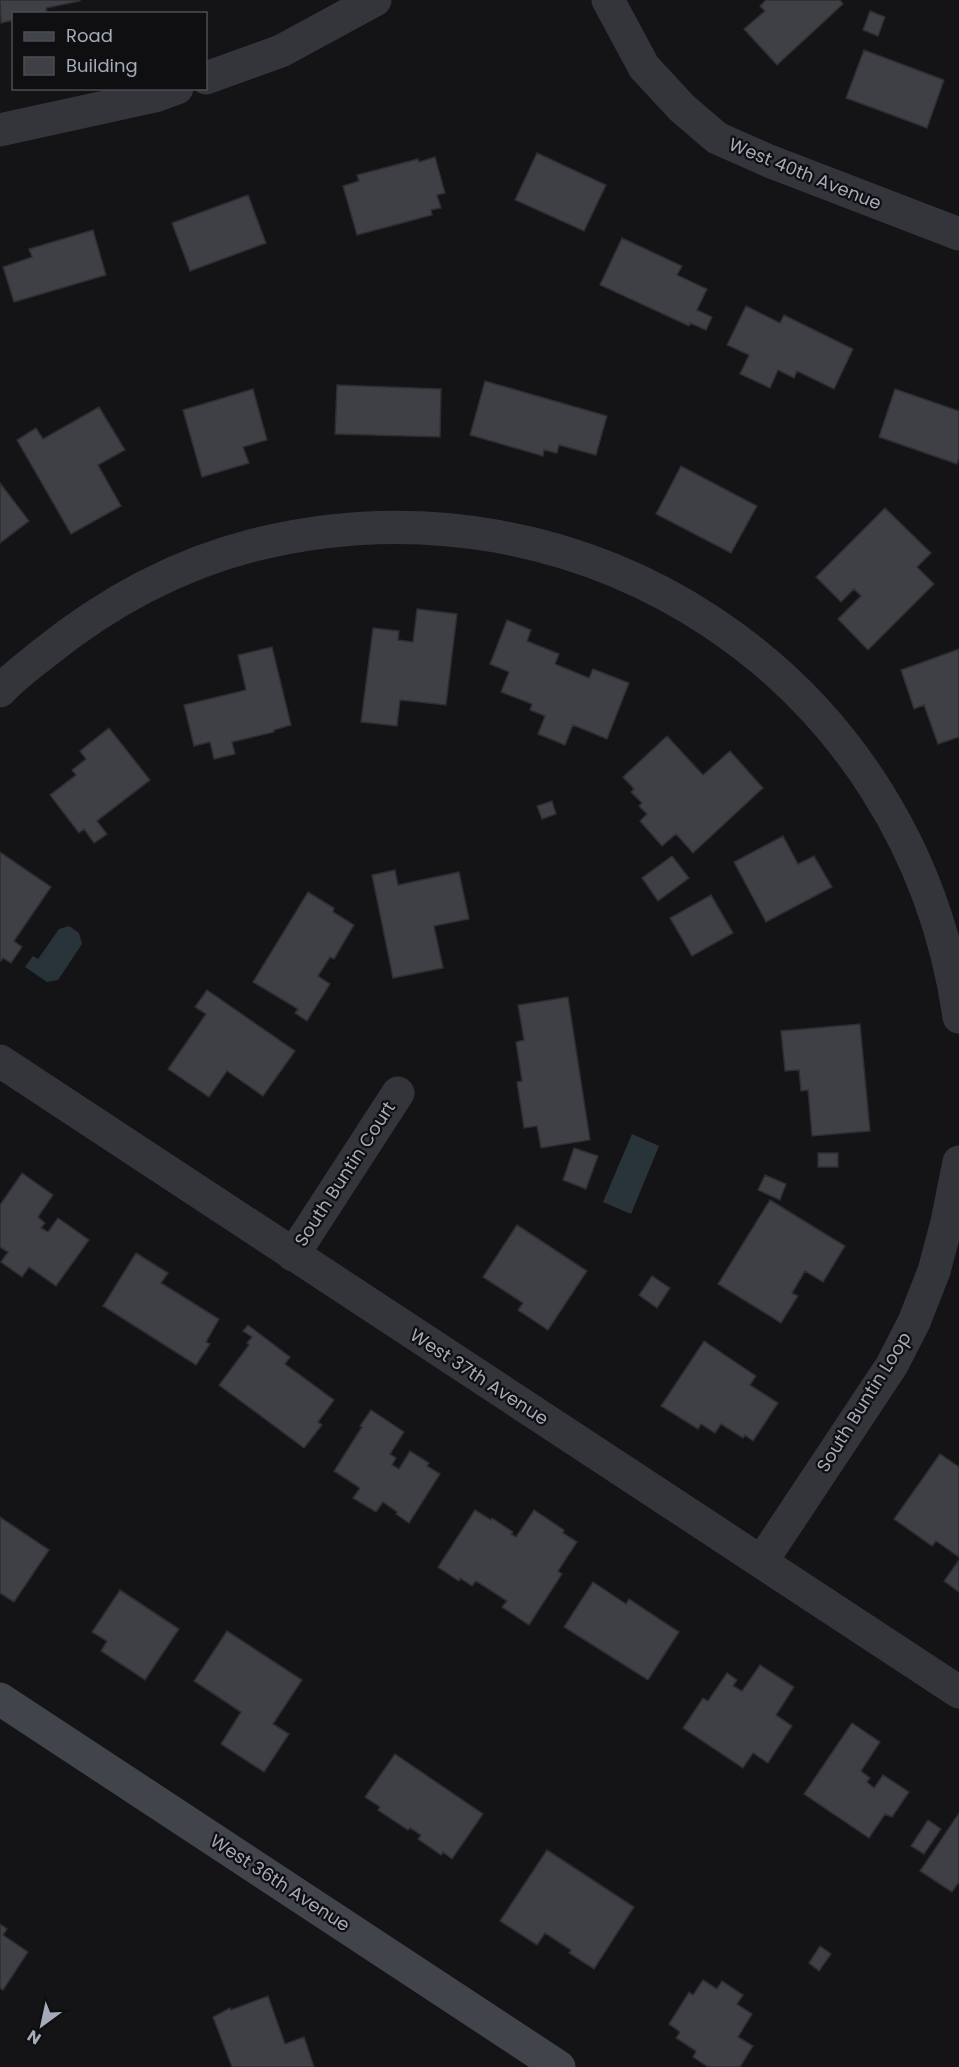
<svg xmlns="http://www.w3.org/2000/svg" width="959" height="2067" font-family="Poppins,sans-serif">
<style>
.water{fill:#29333a}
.building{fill:#3f4046;stroke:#2d2d32;stroke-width:1.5}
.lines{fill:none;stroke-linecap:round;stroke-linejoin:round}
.street{stroke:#34353b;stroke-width:33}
.secondary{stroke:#42444b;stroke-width:33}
.labels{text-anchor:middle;stroke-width:4.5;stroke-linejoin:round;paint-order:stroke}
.street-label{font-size:18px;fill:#a4aab7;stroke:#0f0f11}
</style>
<rect width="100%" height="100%" fill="#141416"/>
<path class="water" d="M69,926L79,933L82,944L58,980L47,982L25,967L33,956L38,959L59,929Z
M632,1134L659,1146L631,1214L603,1202Z"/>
<path class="building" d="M0,0H80V1L46,8L47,13L44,14H14V20L1,23Z
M766,0H840L843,4L777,65L744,29L765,11L760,6Z
M870,11L885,17L878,36L863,30Z
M864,50L944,80L927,128L846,98Z
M537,153L606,185L584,231L515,200Z
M435,157L445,193L437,195L441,208L431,210L432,215L357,235L343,186L359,181L357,175L418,159L419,162Z
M248,195L266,243L190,271L172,223Z
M93,230L106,275L14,302L3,267L32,257L29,249Z
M622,238L682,266L677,275L707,289L697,310L712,317L706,330L690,323L689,326L600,285Z
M746,306L780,323L784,315L853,349L834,389L797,371L794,378L778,370L770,388L740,374L749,355L727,345Z
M485,381L607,416L596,455L559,445L557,453L544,450L543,456L470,435Z
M337,385L441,389L440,437L335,434Z
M253,389L267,440L243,447L249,463L202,477L183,410Z
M895,389L959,411V457L957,464L879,437Z
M99,407L125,450L98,465L121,506L71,534L17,440L36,428L43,439Z
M681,466L757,506L731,553L656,514Z
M0,483L29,521L0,543Z
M885,508L931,553L917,567L934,584L868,650L838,619L861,596L854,589L841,602L816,577Z
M417,609L457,614L446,705L400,700L397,726L361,722L373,628L399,631L398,640L413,642Z
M507,620L531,630L527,641L559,654L555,664L589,678L593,669L629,683L607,739L573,725L565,745L538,734L545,716L530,710L532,704L501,692L509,672L490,664Z
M272,647L291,725L274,730V732L232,742L235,754L214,759L210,742L194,746L184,705L246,690L238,655Z
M959,649V737L938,744L924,705L914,709L901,670Z
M109,728L150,780L97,821L107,834L94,843L84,829L79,833L50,795L76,775L72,770L86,759L80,751Z
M667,736L703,775L730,751L763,788L693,853L676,834L662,846L640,821L647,814L639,806L642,803L631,792L634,789L623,777Z
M552,801L556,814L542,819L537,806Z
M783,836L798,864L814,856L832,887L766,922L734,862Z
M0,852L51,887L14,941L22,947L11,963L3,958L1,961L0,960Z
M672,856L689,878L658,901L642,878Z
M395,870L398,885L459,872L469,919L434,926L443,968L393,978L372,875Z
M308,892L334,908L333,912L354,925L334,959L330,957L318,976L330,984L307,1021L295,1013L298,1009L253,982Z
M711,895L733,933L692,956L670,918Z
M207,990L295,1051L263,1096L227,1071L209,1097L168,1069L206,1014L195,1007Z
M568,997L590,1140L541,1148L537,1126L524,1128L517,1082L522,1081L516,1042L524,1040L518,1005Z
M860,1024L870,1131L812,1136L808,1090L801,1091L799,1070L785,1071L781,1031Z
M574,1148L598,1156L586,1189L563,1180Z
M818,1153H838V1167H818Z
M22,1173L53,1195L38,1217L45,1223L41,1228L48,1232L58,1218L89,1240L56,1286L29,1267L22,1277L1,1262L8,1252L0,1247V1205Z
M765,1175L786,1184L780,1200L758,1190Z
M770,1200L845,1246L823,1282L805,1271L792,1293L798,1296L781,1323L718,1284Z
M517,1225L587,1271L548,1330L518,1310L523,1303L483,1277Z
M136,1253L168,1273L161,1283L219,1319L206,1342L210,1344L196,1365L103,1306Z
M652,1276L670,1288L657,1308L639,1295Z
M248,1325L290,1357L285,1364L334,1400L318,1422L322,1425L304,1448L219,1385L249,1345L247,1343L252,1337L243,1331Z
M704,1341L756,1376L750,1385L778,1403L753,1441L745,1435L743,1438L721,1424L715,1433L701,1424L698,1429L661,1406Z
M371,1410L404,1432L390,1454L396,1458L392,1465L399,1469L410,1451L429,1463L427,1466L440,1474L409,1523L396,1514L397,1512L383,1502L376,1512L353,1498L360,1488L334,1471L362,1427L360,1426Z
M940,1454L959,1467V1557L936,1541L932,1546L894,1519Z
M475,1510L491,1520L492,1518L513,1532L511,1534L516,1537L534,1510L564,1530L563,1533L577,1542L558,1571L562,1574L529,1625L502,1607L507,1601L476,1581L472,1586L460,1578L459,1581L438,1567Z
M0,1517L49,1550L14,1602L0,1593Z
M959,1560V1592L944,1581Z
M593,1582L626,1604L629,1599L679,1632L648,1680L564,1627Z
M120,1590L179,1629L145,1680L101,1651L107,1641L92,1632Z
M227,1631L302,1680L273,1724L289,1734L264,1772L221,1744L241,1712L194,1681Z
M760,1665L794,1687L776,1715L792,1726L768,1763L753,1753L743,1768L683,1728L703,1698L708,1701L727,1673L737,1680L733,1686L742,1691Z
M852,1723L880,1742L861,1771L870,1778L867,1782L874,1788L883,1775L909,1792L892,1817L885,1814L869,1838L804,1794Z
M395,1754L483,1814L452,1859L443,1852L441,1855L418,1839L421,1835L410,1828L408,1830L378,1810L380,1807L365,1797Z
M959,1813V1882L952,1892L920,1871Z
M928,1820L941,1829L924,1854L911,1846Z
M547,1850L634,1907L594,1969L569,1953L571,1950L545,1933L537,1945L500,1921Z
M0,1924L7,1929L3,1935L28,1952L3,1990L0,1988Z
M820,1946L831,1954L819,1971L809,1963Z
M703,1980L717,1989L722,1981L743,1995L737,2004L752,2014L738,2037L753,2046L740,2067H708L693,2057L696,2051L676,2038L680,2032L669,2024L689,1992L693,1995Z
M268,1996L285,2044L304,2037L314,2067H232L213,2017L230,2008L231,2010Z"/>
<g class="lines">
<path class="street" d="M608,0L644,67L682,108L717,138L769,161L959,234
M206,78L281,51L375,0
M0,130L155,96L177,88
M0,691C13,677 28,666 43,654C106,603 175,565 254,545C585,463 911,677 959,1017
M0,1061L959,1692
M293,1255L398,1093
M762,1561L892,1365L914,1322L934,1271L947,1222L959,1162"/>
<path class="secondary" d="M0,1699L559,2067"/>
</g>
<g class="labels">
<g class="street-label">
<text transform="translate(805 174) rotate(22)" y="6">West 40th Avenue</text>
<text transform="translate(345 1174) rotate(-57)" y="6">South Buntin Court</text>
<text transform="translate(479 1377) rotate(33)" y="6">West 37th Avenue</text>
<text transform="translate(864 1402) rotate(-58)" y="6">South Buntin Loop</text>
<text transform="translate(280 1883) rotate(33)" y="6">West 36th Avenue</text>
</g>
</g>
<rect x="12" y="12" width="195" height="78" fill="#0f0f11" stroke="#4b4d53" stroke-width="1.5"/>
<rect x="24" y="32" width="30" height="9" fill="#42444b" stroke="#4b4d53" stroke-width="1.5"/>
<text x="66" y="42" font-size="18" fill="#a4aab7">Road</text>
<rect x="24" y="57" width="30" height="18" fill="#3f4046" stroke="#4b4d53" stroke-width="1.5"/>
<text x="66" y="72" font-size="18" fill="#a4aab7">Building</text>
<g transform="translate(42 2025) rotate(213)" stroke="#0f0f11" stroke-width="4.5" paint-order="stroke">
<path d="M0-4.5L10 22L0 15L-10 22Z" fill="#a4aab7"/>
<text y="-9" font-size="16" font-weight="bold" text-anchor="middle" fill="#a4aab7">N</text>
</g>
</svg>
